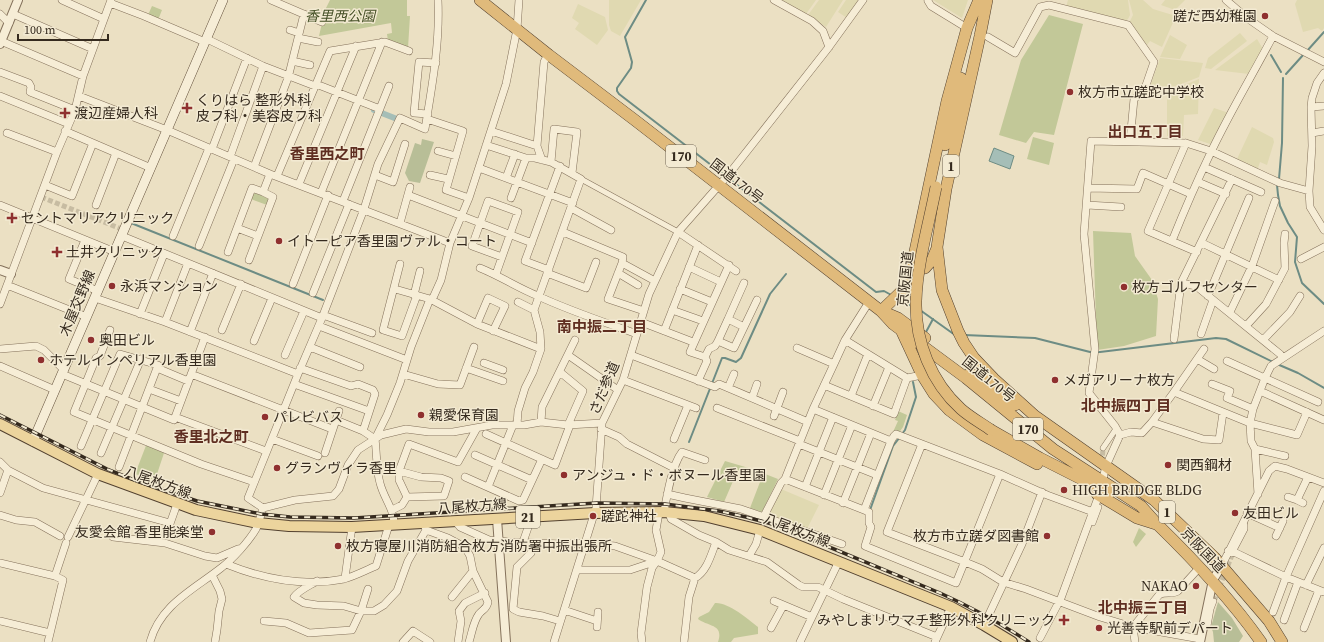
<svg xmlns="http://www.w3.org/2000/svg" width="1324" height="642" font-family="'Source Serif 4','Noto Sans JP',serif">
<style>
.farmland{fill:#e0d9b1}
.green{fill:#c2c898}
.cemetery{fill:#b8be97}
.water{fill:#a5beb7;stroke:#6d8c84}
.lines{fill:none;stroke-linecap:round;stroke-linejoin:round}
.stream{stroke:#6d8c84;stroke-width:2}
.canal{stroke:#a5beb7;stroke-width:6}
.pedestrian-tunnel{stroke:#c7bca2;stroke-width:5;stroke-dasharray:5 2.5;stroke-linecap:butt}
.pedestrian-casing{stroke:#84715b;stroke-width:6}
.minor-casing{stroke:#84715b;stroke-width:8}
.tertiary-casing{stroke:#84715b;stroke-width:10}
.secondary-casing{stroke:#66533e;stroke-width:10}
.primary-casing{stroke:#52402f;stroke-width:12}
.trunk-casing{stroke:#52402f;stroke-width:12}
.pedestrian{stroke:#f6edd6;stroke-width:5}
.minor{stroke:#f6edd6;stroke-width:7}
.tertiary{stroke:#f6edd6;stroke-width:8}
.secondary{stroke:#f6edd6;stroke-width:9}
.primary{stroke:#ecd49d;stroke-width:10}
.trunk{stroke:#e0ba7b;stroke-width:11}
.rail-casing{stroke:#352a1e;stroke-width:3.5}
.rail{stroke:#f3ead2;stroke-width:2;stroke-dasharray:6;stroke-linecap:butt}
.trunk-bridge-casing{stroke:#52402f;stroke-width:12;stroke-linecap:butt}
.trunk-bridge{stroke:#e0ba7b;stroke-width:11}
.poi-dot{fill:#8f302f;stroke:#f3ead2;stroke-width:1.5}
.labels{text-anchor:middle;stroke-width:3;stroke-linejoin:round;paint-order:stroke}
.shield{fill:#f3ead2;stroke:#6e6454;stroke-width:1}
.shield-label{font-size:13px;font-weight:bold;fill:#352a1e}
.park-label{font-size:14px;font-style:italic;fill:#455026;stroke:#f3ead2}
.poi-label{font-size:14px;fill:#352a1e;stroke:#f3ead2;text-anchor:start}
.street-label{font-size:14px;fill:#352a1e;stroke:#f3ead2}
.neighbourhood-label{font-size:15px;font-weight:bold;fill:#5f2e21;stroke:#f3ead2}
</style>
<rect width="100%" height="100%" fill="#ebe0c3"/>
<path class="farmland" d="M609,0H641L620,36L611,31L609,25Z
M782,0H816L806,14L782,1Z
M819,0H843L826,27L808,15Z
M846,0H859L847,18L838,12Z
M933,0H968L962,18Z
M1068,0H1128L1130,15L1128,19L1125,21L1066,7Z
M1129,0H1143L1153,9L1176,16L1162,47L1150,41L1147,45L1129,23L1133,15Z
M1165,0H1185L1175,10L1161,5Z
M1297,0H1324V28L1322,31L1318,28L1303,32L1295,4Z
M578,4L605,17L608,30L597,45L575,29L579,23L572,18Z
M1240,33L1247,41L1211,69L1205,68L1208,58Z
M1170,35L1187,45L1180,59L1160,57Z
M1257,39L1263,49L1249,74L1215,70Z
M1160,58L1203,63L1199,77L1146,98Z
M1199,79L1198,114L1184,115L1183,136H1167V92Z
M1214,108L1229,113L1212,143L1210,144L1198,140Z
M1252,127L1273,138L1274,142L1267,165L1260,162L1257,171L1237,159Z
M781,489L819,505L807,529L770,516L769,514Z"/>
<path class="green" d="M330,0H407V16H410L408,48L388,41L387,34L392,33L391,23L319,36L325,10Z
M152,6L162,10L158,20L148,15Z
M1049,15L1083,24L1054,135L1034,132L1026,143L999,135L1021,60Z
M1033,137L1054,143L1049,165L1027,159Z
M256,193L267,198L269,200L267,205L251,199L252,194Z
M1093,231L1131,233L1135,256L1152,280L1158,299L1156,336L1124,346L1097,350Z
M898,411L907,415L903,427L898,434L893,432L898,421L895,420Z
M147,443L165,450L155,480L135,474Z
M725,461L752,469L778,479L762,512L750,508L760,482L737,472L724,502L707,497Z
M1139,528L1146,534L1136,547L1133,542Z
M715,603C728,602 748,619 758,627V634L734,638L731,642H718C724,624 709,627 698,619L699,617L709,612Z"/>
<path class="cemetery" d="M422,139L434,142L420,183L409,181L405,173L415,143L421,145Z
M1218,602L1232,618L1243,636L1239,642H1214L1213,632L1211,627Z"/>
<path class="water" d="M994,148L1014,156L1010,169L989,161Z"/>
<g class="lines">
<path class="stream" d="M646,0L625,37L632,62L631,68L617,88V91L619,94L876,292L884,291L893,296
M1307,51L1324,32
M1271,55L1281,72
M1286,74L1304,54
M1279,179L1282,143L1283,78
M1277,185L1278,195L1280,206L1288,223L1297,237L1295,262L1302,283L1324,304
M131,223L323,300
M898,299L912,306
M920,310L955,335
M926,332L933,319
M964,335L1035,338L1090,352H1100L1216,338L1226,339L1273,362
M1277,364L1298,373L1324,388
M902,434L905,430L916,397L913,382
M689,442L722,358H725L736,362L741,358L770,294L786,274
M870,510L893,446L900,437"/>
<path class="canal" d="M374,110L397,119"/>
<path class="pedestrian-tunnel" d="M41,197L124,230
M1102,463L1103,448
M1214,601L1234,550"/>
<defs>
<path id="pedestrian" d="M581,179L678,232
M1103,448L1116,429
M1093,523L1099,507
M1234,550L1245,529V525
M1202,628L1208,626L1211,609L1214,601"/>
<path id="minor" d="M62,0L104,19
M271,0L322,22
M774,0L812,21L823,31L829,47
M1226,0L1247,18L1273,36L1324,62
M928,1L931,6L967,28
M110,3L144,16L205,42
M0,14L9,23
M13,14L93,49
M290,30L299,33
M988,37L1015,53L1040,7L1049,5L1128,25L1154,62L1144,91L1134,99L1130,141
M298,38L318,42
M207,39L263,66L315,86
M1,41L83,76
M292,61L310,65
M0,72L29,83L31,87L30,92L75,110
M1324,73L1317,83L1312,98L1311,107L1312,146L1309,191L1310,207L1324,230
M316,84L380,109
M0,96L69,124
M79,96L167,130L270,174L450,243
M1311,107L1324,106
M428,114L414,113L419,62L436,63
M427,119L463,131L446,190L469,198
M65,131L151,168
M491,131L537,146
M7,133L57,152
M1312,133L1324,131
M1186,143L1148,231L1197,252
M486,145L526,158H535L551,162L581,179L534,310L540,332L541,349L533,372L525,388L518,411L517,425
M212,149L247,58
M438,151L456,156
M230,157L263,66
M542,160L537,146L544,62L548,54
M551,162L554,129L577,132L572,173
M254,167L288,78L304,14
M1204,167L1261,192
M479,168L573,203
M375,175L393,182L405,144
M430,175L448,179
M277,176L330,51L385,42L409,51
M506,178L515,154
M1198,182L1226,194
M299,184L356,46
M45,185L72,196L93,143
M1088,188L1137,189L1143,173L1191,194
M263,192L270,174
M321,193L382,42
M408,195L532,243
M511,198L526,158
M343,201L389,86
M0,205L115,252
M96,205L116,153
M1087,205L1121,207
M571,208L611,230
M400,223L410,187
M237,228L258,236
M563,232L623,257L622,263L655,281
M678,232L736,271
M122,236L322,318
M173,236L209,148
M85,240L69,279L98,291
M1172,241C1184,211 1197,181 1211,152C1230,112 1253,74 1273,36
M1202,243L1279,280
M199,246L234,159
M228,252L252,188L263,192L273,197L249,260
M1301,259L1324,247
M622,263L608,299L644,311
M400,264L383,330L402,336L417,295
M729,265L690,352L705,357L709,349L715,346L718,341L734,348L757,300
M689,267L721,282
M480,268C500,276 518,288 538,296C570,311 604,322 637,334
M549,270L525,261L560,166
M547,273L586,288L596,262
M618,273L638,285
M496,274L518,212L488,201L472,246L502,257
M1181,283L1196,286L1280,354L1283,358
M293,284L328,195
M7,285L87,317
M395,289L430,299L477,324L541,349
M680,289L712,302
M313,293L349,204
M414,295L420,271
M1208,296L1249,198
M95,298L165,322L298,374
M432,300L441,280L450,243L469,198L506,84L517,29L519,0
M518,302L534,310
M0,304L57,152L75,110L83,76L111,0
M672,310L703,321
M1230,312L1252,266L1275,201
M140,314L164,254
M323,315L372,333
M728,319L744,283
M165,322L188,263
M641,322L693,342
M477,324L488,298L505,306L493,331
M319,326L407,360
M1246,326L1266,304L1285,268L1284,243L1285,234
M110,330L100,356L96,358L74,412L201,464L254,482
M222,330L241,284
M664,331L698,245
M190,332L213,273
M1201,334L1213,300
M1174,339L1181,283L1232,179
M845,340L907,378L922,375
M1263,340L1290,312L1300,296
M254,341L272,298
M718,341L728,319L744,327
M310,347L360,367
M797,348L834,364
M0,349L36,346L44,350L64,370
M285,355L304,311
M568,355L618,390
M631,355L715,387L719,384L808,422
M1197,359L1214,369
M1227,361L1318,402
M484,363L503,370
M0,366L55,390
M300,368L351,386L358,384L373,390L375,394L363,431
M466,368L503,381
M560,372L583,391L568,425
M62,374L174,420L205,337
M191,374L332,429
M403,374L438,384L460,385L474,347
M623,380L696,408
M698,381L707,361L705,357
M294,384L369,411
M1212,384L1230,391L1227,398L1253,409
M824,385L894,414L907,378
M728,388L734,374
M149,389L181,401
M1260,391L1324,420
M1174,392L1204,349
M851,396L868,354
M752,398L757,384
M873,406L889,367
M717,408L800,441
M813,409L891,441
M774,416L783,392
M175,417L266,451
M336,420L363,431L375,439C377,454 376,469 380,483C384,499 394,508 394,525
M541,422L542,407L575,340
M1152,422L1174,392L1250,423L1297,435L1307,412
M601,429L619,437L627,444L670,466L675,467
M486,434L555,465L570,425
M1120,435L1131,432L1142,433L1152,422L1203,439L1219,440L1223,413
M272,439L318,456
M375,439L381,435L406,429L429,432H453L492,425H524L541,422L568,425L602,423
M674,439L688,405
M799,444L877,475
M922,444L887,532L965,562L982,569L1003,582L1026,589L1100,617L1133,627L1200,639
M81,446L120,354L158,365L157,368L188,381
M1255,449L1285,456
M101,453L141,359
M325,453L339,411
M475,455L532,480
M0,462L8,470L43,488L170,523
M119,467L157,368
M465,477L519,501L523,500L542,459
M785,479L864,510L891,441L894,436L896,434L1000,474L1047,495L1093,512
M488,487L513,425
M805,487L833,417
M0,493L8,470
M667,494L685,498L741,509L842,544
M1258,494L1255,449L1251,441L1250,423L1253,409L1265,378L1271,366L1324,331
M824,495L852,425
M407,497L399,480V471L409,444L458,462L477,428
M1288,497L1297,500
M843,503L871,433
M1303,503L1297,500L1308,477
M263,508L295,500L333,496L339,489L348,465L358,450L375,439L387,415L400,383L411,347L430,299
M392,510L402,505L407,497L444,496L449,481L441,478L421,477L399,471
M864,510L869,512V523L871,527L865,546L956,583L1000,474
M664,512C667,495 672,465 682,452L705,460
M669,513L671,519L699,535L716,542L729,550L767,562L799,585L803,587H818L843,599L937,637
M1247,513L1280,528
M0,515L16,520L35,522L60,536
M764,516L781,483L785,479L813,409L834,364L845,340L869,302
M455,521L460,527L489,540L510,542L561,544L586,543L615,546L657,561L695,578
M426,530L448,538L465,547L470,556L473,571L488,602C487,609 483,609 479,614C473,622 472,633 469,642
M166,535L177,504
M1276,536L1283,521
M68,537L98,474
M113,537L165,543L205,556L217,558L238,549
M523,542L532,516
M534,543L531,553L517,567L513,609L519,612L543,616L560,621
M1228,551L1236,553L1286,577L1324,592
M749,556L756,544L760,530
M0,563L55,576L63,580L48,642
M226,564C263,579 304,587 344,579C355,576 366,570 376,566L389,525
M1222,565L1269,471L1275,466L1287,469L1324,483
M577,570H630L657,561
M212,575L220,591L222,599L219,611L217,630L215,642
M55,576L66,543
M345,578L352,527
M317,581C309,586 299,590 294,597L304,603L317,605L344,606L361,611H374L384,605L397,591L408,561L426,530L424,524
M1306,585L1324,548
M452,597L473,571
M774,601L812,617
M564,610L597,621
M1273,612L1286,577L1324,491
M1284,620L1298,582
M0,621L50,633
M264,621L286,623L309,633L352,630L361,611L368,589
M984,625L1022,544L1042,492
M597,627L598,612
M771,628L783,606
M1304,628L1319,590
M1040,638L1061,598L1099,495L1106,466L1120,435L1115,426L1089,393L1095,349L1084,234L1091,141L1186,143L1211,151L1280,183L1309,191
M150,642C160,605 193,590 221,568C233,559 249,541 256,529C259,522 261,515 263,508L248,498L298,374L322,318L364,209L378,164L400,118L425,129C432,86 440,44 438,0
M403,642L413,631L430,642
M458,642L461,621L459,611L465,603L485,593
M554,642L596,508L602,423L623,380L649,294L678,232L729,174L829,47L863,0
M642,642L641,633L647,587L652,568L657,561L661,552L656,530L659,513
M684,642L689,597L695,578C707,571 711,555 716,542
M800,642L839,561
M935,642L951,607
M1135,642L1133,627L1159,595C1165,591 1172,595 1178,591L1200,567"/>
<path id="tertiary" d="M0,44L18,0
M0,270L11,274
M497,519L506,642
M1200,642L1213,580L1222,565"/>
<path id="secondary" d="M33,441L223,0"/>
<path id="primary" d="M0,424L98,474L196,510L258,523L289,526L352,527L595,513L664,512L704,516L760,530L951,607L984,625L1012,642"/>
<path id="trunk" d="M480,0L549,55L636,121L881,311L893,324L966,378L1053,449L1141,506L1157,524
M987,0L980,36L946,189L937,247L942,290L958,331L964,343L974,358L994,379L1035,416L1154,500L1214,557L1269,621L1282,642
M945,145L961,78
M911,270L925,268L932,260L937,248
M881,311L904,289L911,270L947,101L967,28L979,0
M884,312L898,318L925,338
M902,332L922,375L934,394L949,410L983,435L1037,464
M970,373L1015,405
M991,430L1040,458L1109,493
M1097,494L1137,518L1156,524
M1152,521L1157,524C1195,561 1231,599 1261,642"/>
</defs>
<use href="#pedestrian" class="pedestrian-casing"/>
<use href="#minor" class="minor-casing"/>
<use href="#tertiary" class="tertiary-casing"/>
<use href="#secondary" class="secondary-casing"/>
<use href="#primary" class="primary-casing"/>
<use href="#trunk" class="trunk-casing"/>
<use href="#pedestrian" class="pedestrian"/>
<use href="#minor" class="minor"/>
<use href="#tertiary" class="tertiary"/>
<use href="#secondary" class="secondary"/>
<use href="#primary" class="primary"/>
<use href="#trunk" class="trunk"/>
<defs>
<path id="rail" d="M0,415L107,469L137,481L197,501L261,514L290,517L354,518L597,503L665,504L719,511L746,517L772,524L805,537L940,593C971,607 1000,623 1029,642"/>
</defs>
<use href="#rail" class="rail-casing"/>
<use href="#rail" class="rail"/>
<defs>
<path id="trunk-bridge" d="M936,187C929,223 917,264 916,301C915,341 931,382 961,409C970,417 981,423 991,430"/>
</defs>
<use href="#trunk-bridge" class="trunk-bridge-casing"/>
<use href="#trunk-bridge" class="trunk-bridge"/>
</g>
<g class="poi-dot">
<circle cx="1265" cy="16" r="4"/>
<circle cx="1070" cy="92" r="4"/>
<path d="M185 102h4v4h4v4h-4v4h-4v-4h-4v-4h4z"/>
<path d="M63 107h4v4h4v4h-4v4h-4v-4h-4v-4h4z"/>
<path d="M10 212h4v4h4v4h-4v4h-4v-4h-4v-4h4z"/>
<circle cx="279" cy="241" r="4"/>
<path d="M55 246h4v4h4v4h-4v4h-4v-4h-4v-4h4z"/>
<circle cx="112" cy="286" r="4"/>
<circle cx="1124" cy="287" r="4"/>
<circle cx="91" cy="340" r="4"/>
<circle cx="41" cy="360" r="4"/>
<circle cx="1055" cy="380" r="4"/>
<circle cx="421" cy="415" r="4"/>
<circle cx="265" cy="417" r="4"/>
<circle cx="1168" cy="465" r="4"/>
<circle cx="277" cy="468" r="4"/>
<circle cx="564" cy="475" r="4"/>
<circle cx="1064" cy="490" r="4"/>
<circle cx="1235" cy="513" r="4"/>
<circle cx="593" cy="516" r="4"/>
<circle cx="212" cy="532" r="4"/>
<circle cx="1047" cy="536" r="4"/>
<circle cx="338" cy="546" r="4"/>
<circle cx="1196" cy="586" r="4"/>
<path d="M1062 614h4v4h4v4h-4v4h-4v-4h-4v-4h4z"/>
<circle cx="1099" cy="628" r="4"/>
</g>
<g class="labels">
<g class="shield">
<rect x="666" y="145" width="30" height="22" rx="3"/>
<rect x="943" y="155" width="16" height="22" rx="3"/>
<rect x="1013" y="418" width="30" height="22" rx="3"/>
<rect x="1159" y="501" width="16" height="22" rx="3"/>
<rect x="516" y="506" width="24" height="22" rx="3"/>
</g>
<g class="shield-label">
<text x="681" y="161">170</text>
<text x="951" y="171">1</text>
<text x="1028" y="434">170</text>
<text x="1167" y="517">1</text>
<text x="528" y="522">21</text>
</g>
<g class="park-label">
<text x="340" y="21">香里西公園</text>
</g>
<g class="poi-label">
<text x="1257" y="21" text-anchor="end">蹉だ西幼稚園</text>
<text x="1078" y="97">枚方市立蹉跎中学校</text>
<text x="196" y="105">くりはら 整形外科<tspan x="196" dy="16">皮フ科・美容皮フ科</tspan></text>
<text x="74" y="118">渡辺産婦人科</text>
<text x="21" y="223">セントマリアクリニック</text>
<text x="287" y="246">イトーピア香里園ヴァル・コート</text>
<text x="66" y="257">土井クリニック</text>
<text x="120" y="291">永浜マンション</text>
<text x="1132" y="292">枚方ゴルフセンター</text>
<text x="99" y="345">奥田ビル</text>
<text x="49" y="365">ホテルインペリアル香里園</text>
<text x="1063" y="385">メガアリーナ枚方</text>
<text x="429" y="420">親愛保育園</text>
<text x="273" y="422">パレビバス</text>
<text x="1176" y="470">関西鋼材</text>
<text x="285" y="473">グランヴィラ香里</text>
<text x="572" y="480">アンジュ・ド・ボヌール香里園</text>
<text x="1072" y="495">HIGH BRIDGE BLDG</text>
<text x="1243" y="518">友田ビル</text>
<text x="601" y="521">蹉跎神社</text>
<text x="204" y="537" text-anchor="end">友愛会館 香里能楽堂</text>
<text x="1039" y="541" text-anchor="end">枚方市立蹉ダ図書館</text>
<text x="346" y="551">枚方寝屋川消防組合枚方消防署中振出張所</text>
<text x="1188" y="591" text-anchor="end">NAKAO</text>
<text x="1055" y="625" text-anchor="end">みやしまリウマチ整形外科クリニック</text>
<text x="1107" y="633">光善寺駅前デパート</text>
</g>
<g class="street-label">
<text transform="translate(737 181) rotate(38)" y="5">国道170号</text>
<text transform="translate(905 279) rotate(-84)" y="5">京阪国道</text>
<text transform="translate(77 303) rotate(-67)" y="5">木屋交野線</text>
<text transform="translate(989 379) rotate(39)" y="5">国道170号</text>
<text transform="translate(604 388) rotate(-67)" y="5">さだ参道</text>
<text transform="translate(158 482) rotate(20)" y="5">八尾枚方線</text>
<text transform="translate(472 506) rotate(-4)" y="5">八尾枚方線</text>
<text transform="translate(797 530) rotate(21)" y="5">八尾枚方線</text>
<text transform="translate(1203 550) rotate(46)" y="5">京阪国道</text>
</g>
<g class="neighbourhood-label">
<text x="1145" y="137">出口五丁目</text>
<text x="327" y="159">香里西之町</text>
<text x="602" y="332">南中振二丁目</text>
<text x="1126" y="411">北中振四丁目</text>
<text x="211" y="442">香里北之町</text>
<text x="1143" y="613">北中振三丁目</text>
</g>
</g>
<path d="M18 34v6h90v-6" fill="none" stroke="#352a1e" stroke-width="2"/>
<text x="24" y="34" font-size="12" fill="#352a1e" stroke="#f3ead2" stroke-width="3" paint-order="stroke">100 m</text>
</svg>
